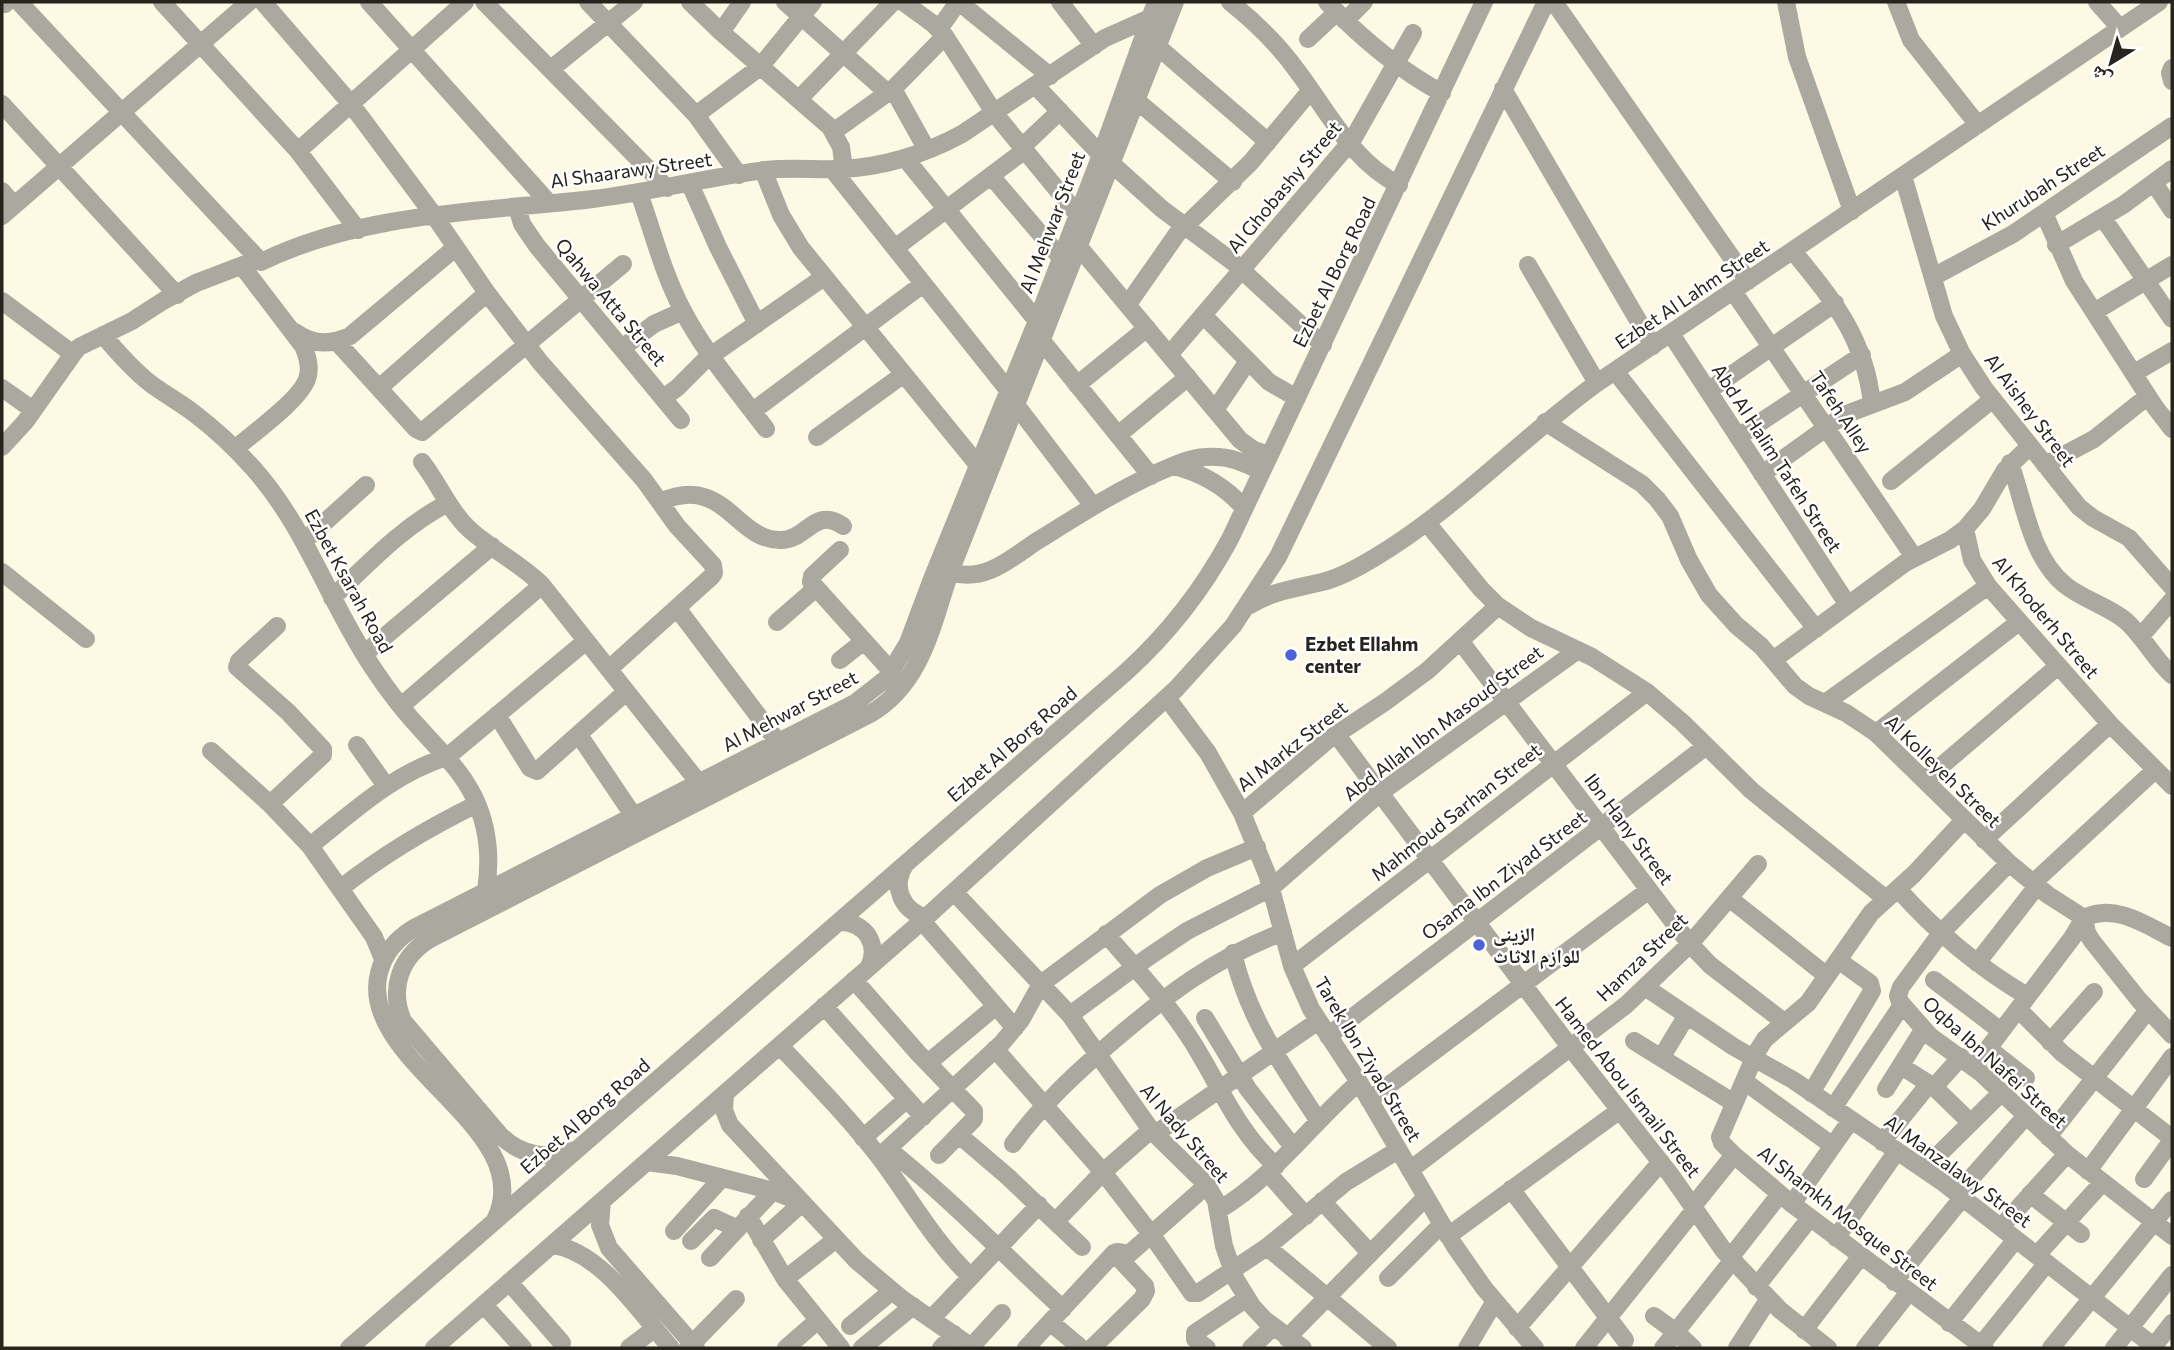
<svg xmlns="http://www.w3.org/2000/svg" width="2174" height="1350" font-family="Commissioner,'Noto Naskh Arabic',sans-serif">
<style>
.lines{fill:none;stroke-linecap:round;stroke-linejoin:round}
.minor{stroke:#aaa89f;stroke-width:18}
.poi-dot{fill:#4d62d7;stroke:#fff;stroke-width:2.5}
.labels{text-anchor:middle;stroke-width:5;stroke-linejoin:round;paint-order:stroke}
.street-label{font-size:19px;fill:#26241c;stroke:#fff}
.poi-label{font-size:19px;font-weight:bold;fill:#26241c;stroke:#fff;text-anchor:start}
</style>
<rect width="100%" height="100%" fill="#fdf9e4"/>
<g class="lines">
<path class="minor" d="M2,2L5,4
M19,2L261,262
M162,2L298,151L358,230
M263,2L351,104L433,214L487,293L540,362L644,480L677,526L713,565L714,573L711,577L609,669
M369,2L549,203
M484,2L667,188
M588,2L696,115L739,175
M690,2L721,32L830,127L841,147L844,169
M785,2L888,93
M903,2L932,23L945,36L995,114L1078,215
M959,2L1050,76
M1060,2L1094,46
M1230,2C1255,22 1279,45 1298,72C1329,113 1352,161 1399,185
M1327,2C1361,38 1398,69 1442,93
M1554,2L1748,281
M1786,2L1797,57L1852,211
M1896,2L1911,40L1978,125
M2097,2L2120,28
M1345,21L1364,2
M939,29L958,2
M721,32L742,2
M1308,39L1337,12
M1157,46L1268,142
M2172,68L2170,73L2172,81
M551,69L634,2
M1036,86L1101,155
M893,89L927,150
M1503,89L1653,346
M799,99L893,2
M1136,100L1233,182
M2,104L177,295
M696,115L760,67L813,2
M833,132L893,89L945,36
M1022,147L1060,111
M298,151L465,2
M905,158L1037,321
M1112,164L1162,209L1233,262L1323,345
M832,169L1008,390
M763,170L781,215L801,248L978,465
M991,176L1061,258
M1903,176L1944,316L1962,354L1984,388L2079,507L2093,518L2129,538L2172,587
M2154,183L2172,210
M690,184L718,247L757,324
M2,191L14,205
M639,193C653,232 663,273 682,309C704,352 737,390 766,429
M517,207L522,224L537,246L681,420
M2044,213L2074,281L2155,407L2172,429
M2,216L249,2
M2103,218L2172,319
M2056,245L2123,205L2172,169
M1079,247L1240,440L1254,450L1269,455
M895,248L1025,150
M1793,251C1833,300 1865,338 1872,404
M1528,265L1597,383
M1933,277L2013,234L2172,126
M1733,291L1914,557
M2,301L73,354
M1128,304L1177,234L1251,162L1311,90
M2094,312L2172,265
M1203,315L1269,382L1297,398
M295,332C312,345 331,345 350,336L455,248
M1671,334L1848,605
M103,335C118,353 133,370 151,384C166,395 181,403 195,414C216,430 236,449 253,468C306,527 329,603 373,668C388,691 406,714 425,734C443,754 462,772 474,797C488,826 491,858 486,890
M336,341L416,429L422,432L623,264
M1042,341L1151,476
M622,348L654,324L683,311
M1169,355L1353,139L1413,33
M1615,371L1816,629
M2134,373L2172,351
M1077,385L1147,328
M2,388L33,410
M379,388L487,293
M1708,391L1835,303
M663,398L677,388L706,359L824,277
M1016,405L1093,506
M1215,410L1248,361
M753,411L923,284
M1545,422L1642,484L1657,499L1670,516L1689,560L1709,595L1736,625L1761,646L1795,686L1809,696L1846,713L1876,733L2009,863L2048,895L2084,918L2087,933L2092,941L2139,1000L2172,1035
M1118,435L1188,377
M817,437L904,374
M1738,437L1862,355
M2,447L25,422L73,354L79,347L132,321L163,301L196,283L256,260L261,262C363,212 482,212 593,199C651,192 708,177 766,170C791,167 816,170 841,169C883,167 925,154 962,134L1105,38L1150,18
M235,449C253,433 300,400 307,379C311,368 308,357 303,346L242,266
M422,462C439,484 449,510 469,529C492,550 520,563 542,585L699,783
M2010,463C2025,504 2030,556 2065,585C2084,600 2108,606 2126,621C2144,637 2154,659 2172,675
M2045,465L2094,439L2148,396
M1174,466C1202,473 1225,486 1244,508
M1762,474L1844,415L1905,392L1962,354
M1891,481L1993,399
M660,502C725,473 735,541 781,540C807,540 815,506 843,526
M1427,523L1481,589L1498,606L1531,628L1592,657L1647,692L1683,723L1752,791L1886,899
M1965,529L1972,560L1988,586L2110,724L2172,786
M304,541L366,485
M840,550L812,576L811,582L892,672
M2,572L86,639
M950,572C985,583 1010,559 1037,541C1076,517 1113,493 1154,474C1171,467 1187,458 1205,457C1226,455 1244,461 1261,472
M332,598C368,564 403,526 448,503
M1250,605C1275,590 1299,588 1326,581C1343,576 1359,567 1374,558C1456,509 1520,439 1597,383L2159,2
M677,608L778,742
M777,622L816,588
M2141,636L2172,600
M1461,642L1690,944L1710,965L1784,1022
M364,654L492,546
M840,660L864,641
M1773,660L1905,563L1950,540L1965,529L1982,509L2005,470L2030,446
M1167,698L1208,753L1242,813L1267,874L1292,966L1311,1009L1359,1082L1454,1245L1484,1288L1535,1348
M1825,703L1988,586
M401,706L542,585
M497,715L530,768L537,771L626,692
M1876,733L2019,622
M1336,734L1570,1047L1670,1174L1724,1251L1780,1310L1828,1348
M579,735L633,815
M357,745L386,786
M211,751L270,804L310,846L374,937L383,959
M1925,780L2058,666
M270,804L323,755V749L319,745L288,712L237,667L239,661L277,626
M1242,813L1328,740L1385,702L1427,671L1498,606
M1964,820L1914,874L1871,913L1808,1003L1765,1039L1756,1053L1720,1137L1722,1143L1734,1155L1792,1204L1985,1348
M1984,840L2110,724
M310,846C353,812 394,773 447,757L586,641
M2009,863L1941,933L1901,987L1898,996L1900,1002L1930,1036L1981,1073L2067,1154L2172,1236
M905,865C891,887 902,910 926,918
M2033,883L2155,770
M341,888C384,854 428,828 477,804
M1898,889C1936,932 1978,967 2027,996
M954,892L1070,1015L1151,1130L1207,1185L1216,1201L1224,1246L1236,1280L1252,1306L1265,1320L1303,1348
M1729,898L1827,976
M2084,918C2115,903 2144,924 2172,938
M922,921L1015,1028
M840,922C865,922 880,944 869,967
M1106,934C1136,969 1168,1003 1193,1043C1220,1086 1237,1131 1276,1166
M1233,953C1248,1018 1282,1065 1318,1120
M1977,963L2037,886
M1292,966L1647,692
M854,980L918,1053L974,1111V1119L939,1155
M1934,980L2001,1031
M1645,987L1734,1047L1793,1080L1941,1181L2156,1348
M824,1006L923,1117
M2018,1009L2062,1053L2169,1136L2170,1143L2144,1179
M1070,1015L1147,958L1187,931L1271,888L1380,793L1578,650
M1205,1018L1248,1089L1293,1147
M1328,1036L1705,747
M1634,1041L1734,1103
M2050,1042L2094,992
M780,1046C814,1082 849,1118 880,1158C910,1198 934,1242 971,1277
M1988,1048L2026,1078
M995,1049L1103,1172L1151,1234L1192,1293H1198L1267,1247L1346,1182L1398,1150
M1661,1058L1687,1015
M928,1063L996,1006
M1901,1066L1934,1087L1970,1122
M1974,1067L2072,938L2084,918
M1744,1081L1833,1146
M1934,1087L1961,1057
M1886,1089L1923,1030
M1811,1093L1872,991L1870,983L1838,960
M725,1094L724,1110L730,1125L857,1261L902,1299L973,1348
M1369,1100L1649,890
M1833,1108L1902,1005
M1155,1134L1318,1021
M959,1135L1007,1176L1082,1247
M2048,1137L2148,1010
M863,1138L907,1099
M1882,1142L1929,1084
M1013,1144C1042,1104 1076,1073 1113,1041C1169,993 1213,959 1283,932
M888,1149C950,1198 1004,1255 1063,1309
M575,1150C548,1160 521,1156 500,1135L403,1021C389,989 400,957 430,939L870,714C922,684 932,625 950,572L1175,2
M879,1157L1002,1043L1021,1020L1041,984L1160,895L1207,868L1257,847
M647,1162L677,1166L773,1191L796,1200
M1924,1169L2001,1093
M1410,1170L1626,1005L1690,944L1758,864
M2088,1171L2172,1057
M1268,1173L1306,1216
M1511,1189L1625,1340
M1958,1193L2025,1117
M2030,1194L2081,1234
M602,1201L600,1225L609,1248L696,1348
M1322,1201L1370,1253
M1792,1204L1851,1120
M1693,1206L1734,1155
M1219,1210C1274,1177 1311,1124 1359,1082
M748,1216L785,1279L841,1348
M1056,1221L1103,1172L1151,1130
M494,1222C544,1130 356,1063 379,973C384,953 396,939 414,928L855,703L887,678L908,643L932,579L1037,321L1101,155L1156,2
M2001,1227L2067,1154
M674,1231L721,1179
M1448,1236L1620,1110
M1836,1238L1897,1151
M761,1240L802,1203
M691,1241L714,1218L736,1228
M552,1245C600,1250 641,1314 671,1348
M1267,1247L1388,1348
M2037,1255L2102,1183
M710,1258L773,1191
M1730,1258L1780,1194
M1388,1278L1441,1225
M785,1279L835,1240
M509,1282L562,1343
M1894,1282L1963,1197
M1756,1287L1810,1218
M484,1305L523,1348
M1654,1316L1676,1332L1693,1348
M931,1319L1039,1205
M1050,1322L1081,1348
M1949,1323L2016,1239
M850,1326L892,1291
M1517,1328L1661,1162
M1804,1330L1861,1256
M1287,1338L1425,1198
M1981,1345L2047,1263
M2154,1346L2172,1323
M971,1347L1002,1313
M349,1348L1126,672C1168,634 1203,589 1230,539L1484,2
M434,1348L922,921L1176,689L1233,626L1278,557L1546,2
M629,1348L654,1329
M688,1348L736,1299
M786,1348L817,1321
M862,1348L913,1306
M941,1348L954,1334
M1026,1348L1114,1253L1117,1252L1129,1254L1207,1185
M1092,1348L1142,1299L1146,1291L1145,1286L1114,1253
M1207,1348L1195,1339V1333L1247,1298
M1251,1348L1273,1327
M1467,1348L1495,1301
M1584,1348L1695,1209
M1663,1348L1732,1261
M1737,1348L1768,1300
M1865,1348L1909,1292
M2051,1348L2172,1200
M2114,1348L2172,1275"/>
</g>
<g class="poi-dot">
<circle cx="1291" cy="655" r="7"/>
<circle cx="1479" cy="945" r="7"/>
</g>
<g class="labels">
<g class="street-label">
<text transform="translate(631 170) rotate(-8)" y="7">Al Shaarawy Street</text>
<text transform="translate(1284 187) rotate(-50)" y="7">Al Ghobashy Street</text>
<text transform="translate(2043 187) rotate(-33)" y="7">Khurubah Street</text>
<text transform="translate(1052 222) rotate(-69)" y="7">Al Mehwar Street</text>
<text transform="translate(1334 272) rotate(-64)" y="7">Ezbet Al Borg Road</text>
<text transform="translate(1692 294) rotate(-34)" y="7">Ezbet Al Lahm Street</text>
<text transform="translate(611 302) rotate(50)" y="7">Qahwa Atta Street</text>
<text transform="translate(2030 410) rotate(53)" y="7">Al Aishey Street</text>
<text transform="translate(1841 412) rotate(56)" y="7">Tafeh Alley</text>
<text transform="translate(1777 458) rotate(57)" y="7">Abd Al Halim Tafeh Street</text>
<text transform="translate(349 581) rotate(61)" y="7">Ezbet Ksarah Road</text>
<text transform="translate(2046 617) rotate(50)" y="7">Al Khoderh Street</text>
<text transform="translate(790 711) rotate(-28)" y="7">Al Mehwar Street</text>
<text transform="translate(1443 723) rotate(-37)" y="7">Abd Allah Ibn Masoud Street</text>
<text transform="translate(1012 744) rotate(-41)" y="7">Ezbet Al Borg Road</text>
<text transform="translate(1292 746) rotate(-38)" y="7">Al Markz Street</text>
<text transform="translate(1943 771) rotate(44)" y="7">Al Kolleyeh Street</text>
<text transform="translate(1456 812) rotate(-38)" y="7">Mahmoud Sarhan Street</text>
<text transform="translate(1629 829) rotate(53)" y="7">Ibn Hany Street</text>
<text transform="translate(1504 875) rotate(-37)" y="7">Osama Ibn Ziyad Street</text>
<text transform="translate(1642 957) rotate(-44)" y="7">Hamza Street</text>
<text transform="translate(1368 1059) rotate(59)" y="7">Tarek Ibn Ziyad Street</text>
<text transform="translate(1995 1062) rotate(42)" y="7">Oqba Ibn Nafei Street</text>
<text transform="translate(1628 1087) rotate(52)" y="7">Hamed Abou Ismail Street</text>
<text transform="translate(585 1116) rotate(-41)" y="7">Ezbet Al Borg Road</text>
<text transform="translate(1185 1133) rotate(49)" y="7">Al Nady Street</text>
<text transform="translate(1958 1171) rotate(36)" y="7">Al Manzalawy Street</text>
<text transform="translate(1848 1218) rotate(38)" y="7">Al Shamkh Mosque Street</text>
</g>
<g class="poi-label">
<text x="1305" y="651">Ezbet Ellahm<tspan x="1305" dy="22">center</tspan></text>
<text x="1493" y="941">الزينى<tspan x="1493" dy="22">للوازم الاثاث</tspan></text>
</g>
</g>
<rect width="2174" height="1350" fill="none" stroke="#26241c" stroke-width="7"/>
<g transform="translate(2111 63) rotate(217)" stroke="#ffffff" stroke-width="5" paint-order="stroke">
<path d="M0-5L12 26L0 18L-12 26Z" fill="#26241c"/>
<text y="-10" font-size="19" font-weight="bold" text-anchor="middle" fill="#26241c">ش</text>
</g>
</svg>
